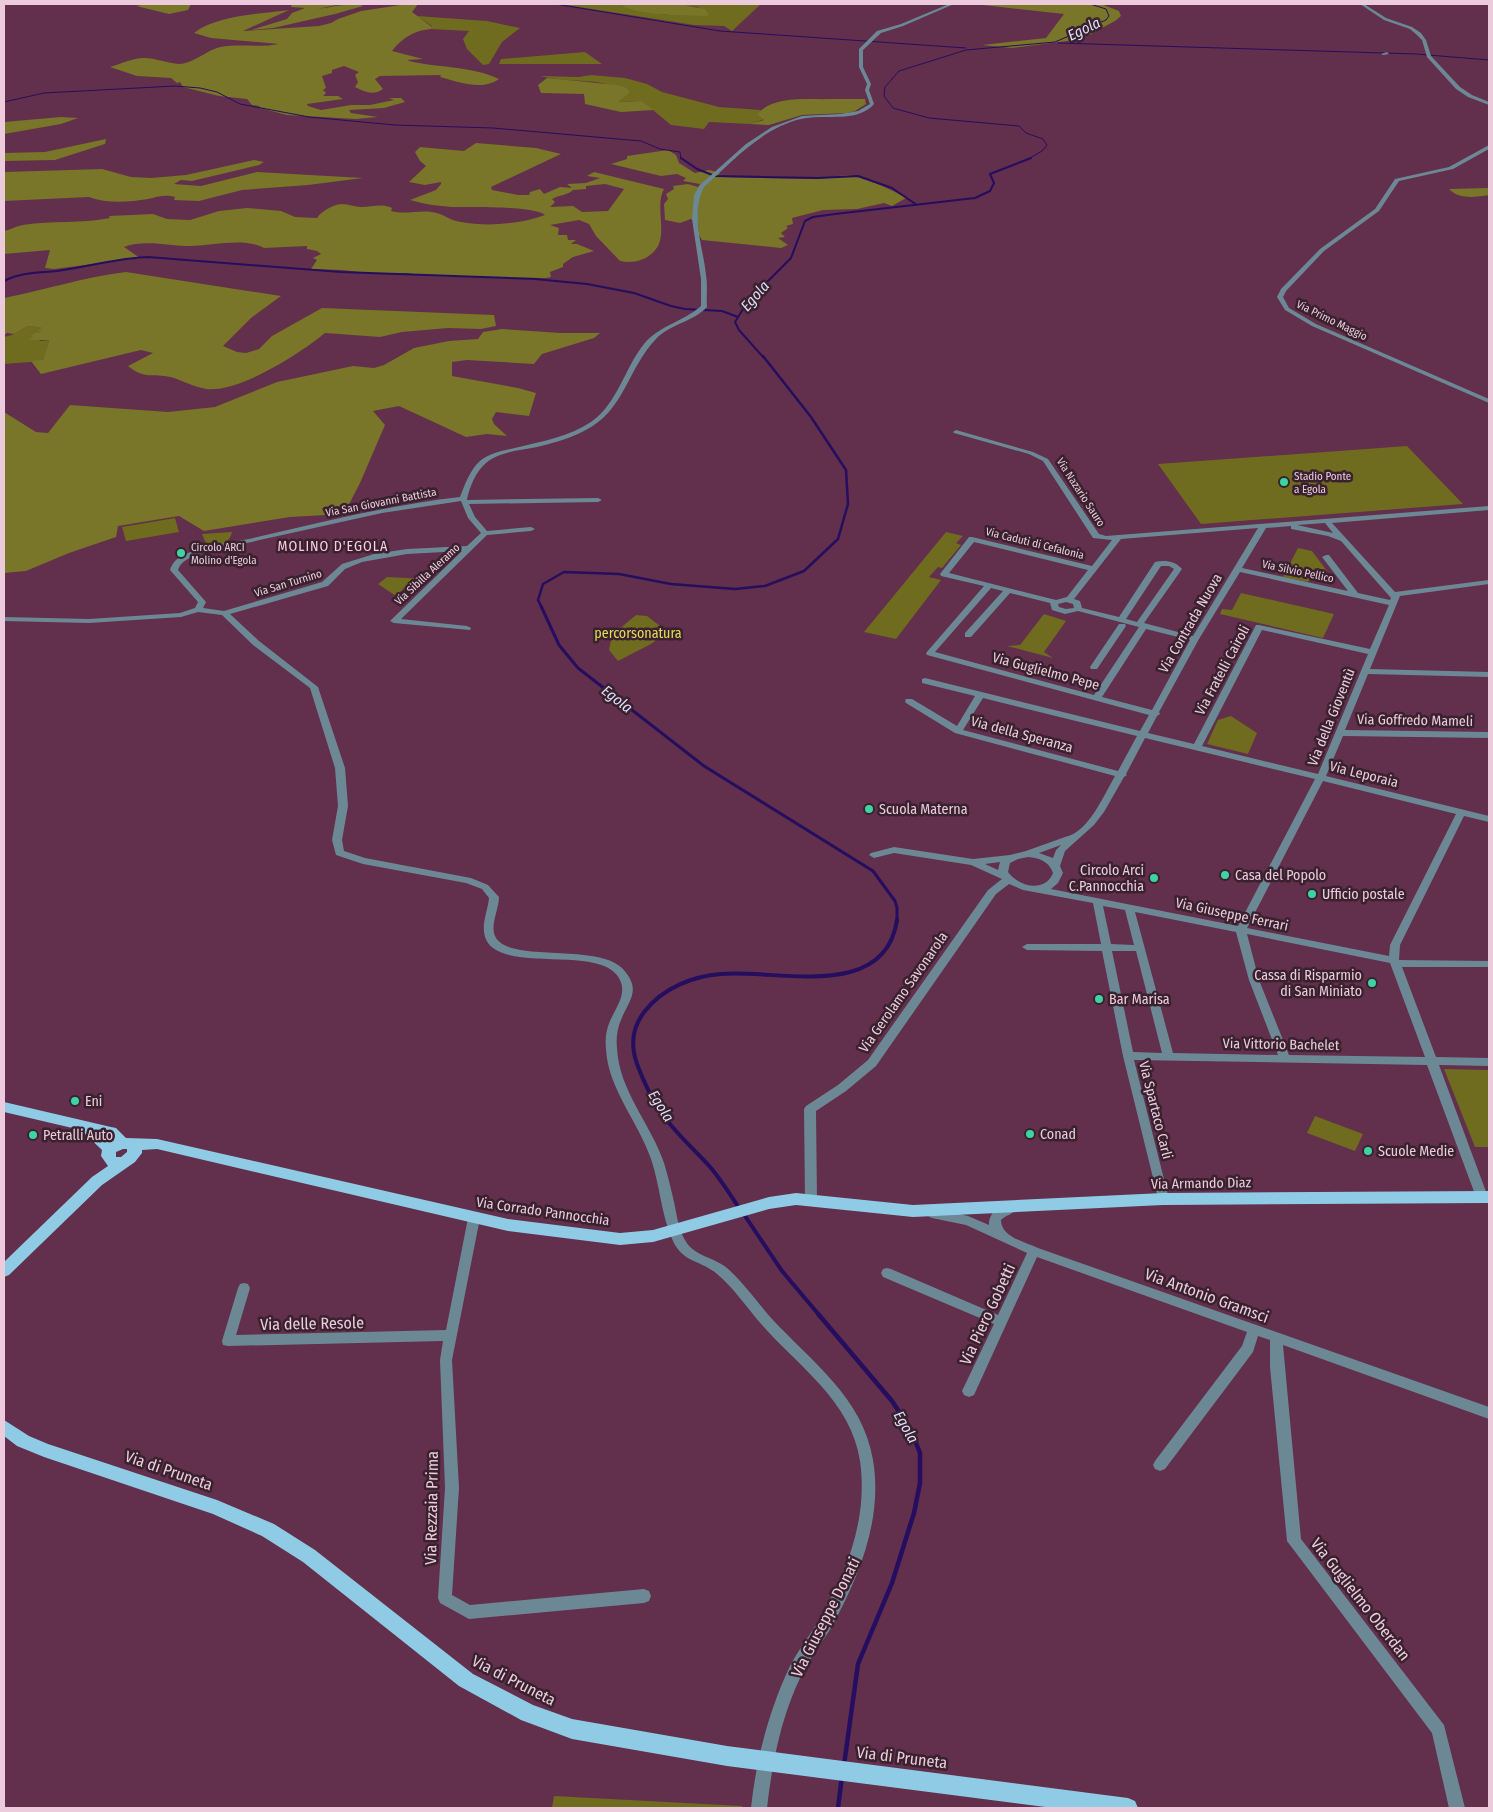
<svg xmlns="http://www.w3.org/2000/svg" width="1493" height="1812" font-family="'Fira Sans Condensed',sans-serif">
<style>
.green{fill:#6f6b1f}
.forest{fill:#797529;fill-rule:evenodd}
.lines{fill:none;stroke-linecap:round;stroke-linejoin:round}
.stream-far5{stroke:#250e5f;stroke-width:1}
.stream-far4{stroke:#250e5f;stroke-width:2}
.stream-far3{stroke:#250e5f;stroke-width:2.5}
.stream-far2{stroke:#250e5f;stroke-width:3}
.stream-far1{stroke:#250e5f;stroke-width:4}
.stream{stroke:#250e5f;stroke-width:4.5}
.minor{fill:#6c8895;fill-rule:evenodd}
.major{fill:#90cbe5;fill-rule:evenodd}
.poi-dot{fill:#3dd4a3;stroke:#39212e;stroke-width:2}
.labels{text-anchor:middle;stroke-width:5;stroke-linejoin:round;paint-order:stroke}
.far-street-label{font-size:11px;fill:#ecccdc;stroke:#39212e}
.far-poi-label{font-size:11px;fill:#ecccdc;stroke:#39212e;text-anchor:start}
.far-quarter-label{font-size:14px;letter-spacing:1px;fill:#fdcae4;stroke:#39212e}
.street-label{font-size:14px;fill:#ecccdc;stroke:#39212e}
.park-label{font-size:14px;fill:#e3dc56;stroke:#39212e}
.poi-label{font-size:14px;fill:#ecccdc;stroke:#39212e;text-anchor:start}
.water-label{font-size:15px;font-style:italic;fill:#dedefa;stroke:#39212e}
.near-street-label{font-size:16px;fill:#ecccdc;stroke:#39212e}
</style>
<rect width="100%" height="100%" fill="#622f4c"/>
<path class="green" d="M560,4H625L623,6L665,15L700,7L688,6L686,4H761L732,31L724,26L694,25Z
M417,16L487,21L520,28L502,42L489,64L483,65L467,49L463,39L469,31L431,29L432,26Z
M585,52L602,64H499L501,59Z
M591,75L625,78L647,84L662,92L719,107L761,110L758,114L765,119L749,124L709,122L704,129L671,125L642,101L617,102L630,93C603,76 570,84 540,76L579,77Z
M28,326L43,328V332L34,337L41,341L49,340L43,361L4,364V337L12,335Z
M1407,446L1463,504L1201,524L1158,464Z
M175,518L179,532L126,541L122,527Z
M232,532C229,545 219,545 208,548L202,534Z
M946,532L963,536L956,543L961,545L942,568L938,567L929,577L941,580L896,639L864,632Z
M1298,548L1312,551L1327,571L1315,568L1308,582L1283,577Z
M387,577L429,579L421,587L404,588L396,596L378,584Z
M1241,593L1334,614L1323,638L1220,614L1222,609L1232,610Z
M1044,614L1066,621L1044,652L1053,658L1007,646L1020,645Z
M636,615L647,616L668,632L651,644L618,661L609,650L612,635Z
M1231,716L1257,733L1248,754L1207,744L1218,720Z
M1444,1069L1489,1070V1147H1475Z
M1315,1116L1363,1134L1355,1151L1307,1133Z
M554,1796L742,1806V1808H552Z"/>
<path class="forest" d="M148,4H191L188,10L169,14L136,6Z
M292,4H342L317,9C328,8 355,1 363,6L335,14L273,28L251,30L287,19L292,13L305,8L291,7Z
M407,4H418L412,12L432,27L431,29C415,30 402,38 392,51L423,59L408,60L409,61C439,68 472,66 499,79C483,91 458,82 440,77L441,75L380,76L375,79L383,89C373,96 365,92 355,87L358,82L355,75L359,72L344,66L332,70V73L322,76L326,88L323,90L326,93L323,96H338L343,99L307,104L308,106L321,110L351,105H370L394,100L389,98H401L405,102L384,108L349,110L351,113L378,117L356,119L287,115L260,108L259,106L252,105L247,99L219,96L183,87L180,82L177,83L171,78L137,76L110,67C121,64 130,59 142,58C153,57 167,63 179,64C191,64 207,51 217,48C232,43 261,48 279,44L211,38L194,33C217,15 259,14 289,10L243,31L319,26L331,23L338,19L361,11Z
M625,4H686L688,6L705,9L709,15L705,16C682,15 642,16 622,6Z
M974,4H1101L1119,11L1121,16L1115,21L1089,35L1075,40L1012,48L982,45L1046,38L1064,14Z
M547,78L618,85L627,88L630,93L618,102L642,101L654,110L621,112L585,104L584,94L541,93L538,85Z
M831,99H865L866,104L855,111L847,113L802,115L769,125L749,124L764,120L757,114C775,95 807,100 831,99Z
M61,117L78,118L61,124L4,134V122Z
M106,139L105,144L55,160L4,161V153L45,152Z
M476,143L536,148L561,154L491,187L492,190L518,195H529L530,192L540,189L544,194L560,187L572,188L567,184L586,183L600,178L587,176L594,172L664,189C653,209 672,240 650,255C641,262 631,263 620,261L596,236L589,224L579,220L550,225L559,228L558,235H567L568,240H576L571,244H577L594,251L573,257L563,264V267L550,272L551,277L545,278L424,276L407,273L376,274L343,270L311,269L317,260L313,258L321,254L317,251L307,249V246L264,248C244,237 212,246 190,246C170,246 143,239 124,247L140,258L54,269L45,268L50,250L4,254V231C10,230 16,226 23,225C52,220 81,224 110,218L109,216L153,214L167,219L190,220L219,211L247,208L281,211L295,217L317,218C322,210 336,204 342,204C348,204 355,207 361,207C373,207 381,203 392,208L391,211C404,215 418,210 432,212C442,213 451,221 461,222C487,227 521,224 545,215C534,205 470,208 452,207C437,206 424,204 410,200L436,190L441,184V182L425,185L409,182L426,166L420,161L415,152L420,147L464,151ZM605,184L624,189L608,211L582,212L573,206L550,207L555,202L552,199C559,195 568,195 573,190L586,189V186Z
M668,150L676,155L679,163L695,173L709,170L720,173L718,175L721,177C753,178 784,178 816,179C828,179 842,173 854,176C872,181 891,189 906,198L892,206L884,203L857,209L823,210L792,218L793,224L786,226L788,228L781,233L785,237L778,238L788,245L781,248L702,240L699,235L698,224L691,219L680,223L665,220L664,204L668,199L666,194L674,189L673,186L688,184L698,187L700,184L683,181L686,178L677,174L661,176L611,164L627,159V156Z
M254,160L264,162L259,165L192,181L181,180L174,184L201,186L257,172L363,178L308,185L242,190L199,201L174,200L175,197C165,194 157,197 148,199C130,202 107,204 89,197L4,201V172L102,169L131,177L151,178L186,175Z
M1489,188V195C1476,197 1459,200 1449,189Z
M126,272L281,296L251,318L223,346L237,352L246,353L259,349L272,336L322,308L494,315L496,326L481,329L448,328L402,332L380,337L325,333C301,353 239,393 206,389C195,387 185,382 174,378C155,372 146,381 128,366L153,353L141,350L41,374L31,361L43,360L49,340H29L33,337L30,336L35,333L42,332L38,331L42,328L28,326L14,334L7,333L4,335V298C45,290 84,277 126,272Z
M502,329L561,333H600L594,338L542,354L534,364L467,360L452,362V376L518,388L536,393L529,416L496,412L492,419L494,424L507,436L487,434L466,437L399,406L373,411L385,425L360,483L344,514L290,517L204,531L179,516L118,526L116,537L69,553L26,571L4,573V412L36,432L48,433L70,405L168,412L215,407L277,382L353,366L374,368L384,365L414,348L449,341L478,339L483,332Z"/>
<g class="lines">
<path class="stream-far5" d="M555,4L720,31L966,48
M1058,43L1416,54L1489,60
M4,102L44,93L175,86L200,88L217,92L240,104L309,117L395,125L493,128L641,141L660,149L680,152L681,159
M1028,159L1042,151L1047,145L1043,139L1026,133L1019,126L929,118L893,108L884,96L885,87L899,71L966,50L1055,42L1106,20L1109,16L1106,9L1090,4"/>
<path class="stream-far4" d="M681,158L697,169L715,176L818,178L858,176L892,188L917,205
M4,281C21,272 38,273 57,271C87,267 117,258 148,257L341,272L535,279L587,284L634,293L671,306L685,309L722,311L738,317
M764,358L739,330L735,322L748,301L791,258L805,221L813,217L835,214L975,198L990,191L994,183L990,174L1031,158"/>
<path class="stream-far3" d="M542,608L538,600L543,584L564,572L619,574L671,584L735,589L765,586L804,571L838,539L848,504L846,470L811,417L763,356"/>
<path class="stream-far2" d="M541,606L559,645L578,668L704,766L873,871L895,901L897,908V922"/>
<path class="stream-far1" d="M739,1208C730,1194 721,1180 711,1168C694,1149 674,1132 660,1111C651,1097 643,1080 637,1064C630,1044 632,1027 645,1011C663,988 693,976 721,974C777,969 885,1002 897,920
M743,1213L782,1271L820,1316"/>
<path class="stream" d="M819,1315L892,1401L910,1428L920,1453V1483L914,1513L892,1583L858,1664L844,1765
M838,1808L842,1776"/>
<path class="minor" d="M949,4H954L903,26L881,33L863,50V67L871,84L869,90L874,104C856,124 825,113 801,119C762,128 733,161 704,187C690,215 703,246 706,275C708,286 706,297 707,307C693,322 670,324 656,339C627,369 625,411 584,431C569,439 553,443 537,447C521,450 499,452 486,463C476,471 469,488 467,500L598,498L602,500L598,502L469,504L475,517L487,531L531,527L535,529L531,531L487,535L401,619L467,626L471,628L470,630L394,623L390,621L462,551L407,554L362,562L345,569L328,586L230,614L259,641L318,687L345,768L348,806L342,840L344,851L365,858L471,878L488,885L499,897C499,909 490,925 495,936C507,964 599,942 623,969C642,990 629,1000 621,1020C617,1029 616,1039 617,1048C619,1091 651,1124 664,1163C668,1176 671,1189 674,1202C677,1215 678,1229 685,1240C693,1256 714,1257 727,1268C744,1283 757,1302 772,1319C812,1362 863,1398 873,1460C883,1519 859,1577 831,1628C821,1644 809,1659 801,1676C781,1717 772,1764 767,1808H751C756,1760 769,1710 790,1666C799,1649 811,1634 820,1618C848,1570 868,1517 860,1461C851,1401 799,1367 762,1325C747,1308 734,1288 717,1274C701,1260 683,1263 673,1241C661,1215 660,1185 651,1159C638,1121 608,1089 606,1049C605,1039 606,1030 610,1021C617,1005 630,991 616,974C592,946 497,974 485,937C481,924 488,910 489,898L482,889L466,883L363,864L336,855L332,840L338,806L335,768L310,688L253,645L222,615L198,612L181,617L89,623L4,621V617L89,619L180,613L195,608L198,602L170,570C171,566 173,563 176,560C194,546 227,543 249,539C319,523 388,505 460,497C465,484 470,470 480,461C491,452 506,450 519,447C544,441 570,436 591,422C618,403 624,369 644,344C660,325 683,322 701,306V279L692,219L694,195L700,185L746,144L772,127L802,116L840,114L858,111L870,104L865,90L867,84L859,67V49L877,31L901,24ZM461,501L468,518L481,533L467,546L407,549L374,554L342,564L322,582L224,611L203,608L206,602L178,570C182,557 203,553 215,550L382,513Z
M1360,4H1364L1386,18L1412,27L1421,33L1426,40L1431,56L1460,87L1472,95L1489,102V105L1468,97L1456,89L1427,57L1422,40L1417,35L1410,29L1384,20Z
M1387,52L1389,54L1383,55L1381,54Z
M1489,145V149L1453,169L1399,181L1379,211L1324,251L1286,291L1283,297L1289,308L1316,324L1489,399V403L1312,326L1285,310L1277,297L1281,289L1320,249L1375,209L1395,179L1449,167Z
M956,430L1033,452L1048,459L1099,534L1106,536L1489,506V510L1332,523L1395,592L1489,580V584L1400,596L1370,669L1489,672V677L1368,674L1345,730L1489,732V738L1343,736L1326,776L1489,816V822L1464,816L1400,945L1399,960L1489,961V967H1402L1436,1057L1489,1058V1066L1439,1065L1488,1197L1486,1200L1482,1202L1478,1200L1476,1197L1427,1065L1134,1060L1169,1199L1167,1202L1163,1204L1159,1202L1123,1056L1102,951L1027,950L1022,947L1027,944H1101L1093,903L1023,890L1009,884L996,894L876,1066L846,1091L816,1111L817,1200L815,1203L811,1205L807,1203L805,1200L804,1109L806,1106L838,1085L868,1060L988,890L1002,879L971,865L894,853L874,858L869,855L871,853L894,847L973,859L1010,855L1026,851L1065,837C1088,833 1104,795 1115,776L955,733L906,703L905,701L906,699H912L957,726L975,696L922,683V679L925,678L1140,731L1149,715L927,655L926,653L984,586L941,576L940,574L969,537H972L1092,566L1112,540L1093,538L1043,461L1029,454L954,433L953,432ZM1325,523L1333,533L1297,525ZM1291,526V529L1328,536L1341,541L1391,598L1390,600L1358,593L1329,555H1326L1322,557L1348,591L1242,568L1266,528ZM1258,528L1193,636L1144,623L1182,569C1175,561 1165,560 1155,562L1119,617L1082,608L1080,601L1074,599L1121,539ZM974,542L1088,570L1067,597L1056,600L949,573ZM1161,566H1169L1174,569L1137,622L1126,619ZM1240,572L1389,605L1370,649L1259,625H1256L1194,744L1148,733L1157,716L1160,714L1159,712L1199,639ZM991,588L1003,591L965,633V637H971L1010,593L1050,603L1052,610L1065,614L1078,611L1139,627L1094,695L935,652ZM1066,602L1073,604L1074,608L1066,609L1059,607L1058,604ZM1146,629L1190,640L1152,710L1102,697ZM1262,630L1368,654L1318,774L1202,746ZM983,698L1137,736L1118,771L963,730ZM1145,738L1315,779L1238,926L1051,889L1058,883L1063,873L1060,866L1065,851L1094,825L1104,812L1124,777L1127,775L1126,774ZM1323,781L1456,814L1390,945L1389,956L1247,928ZM1061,845L1056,850L1053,858L1039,853ZM1028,857C1039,858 1049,861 1053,873C1045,893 1019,887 1008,872L1010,863L1018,859ZM1000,862L998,870L985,864ZM1103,906L1125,910L1134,945L1111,944ZM1135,912L1236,932L1249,980L1278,1055L1173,1053ZM1247,934L1390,963L1425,1057L1289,1055L1259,980ZM1112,951H1136L1162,1053L1133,1052Z
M1119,624H1125L1126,626L1097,669H1091L1090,667Z
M1011,1203L1015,1205L1017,1208C1014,1214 1006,1215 1001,1220C1001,1237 1025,1242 1038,1248L1489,1407V1419L1283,1345L1301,1539L1444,1725L1465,1808H1449L1432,1733L1287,1541L1270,1367V1340L1258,1336L1253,1352L1165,1469L1160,1471L1155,1469L1153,1465L1155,1461L1242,1346L1247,1332L1037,1257L974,1395L969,1397L964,1395L962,1391L994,1324L883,1277L881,1273L883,1269L887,1268L891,1269L998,1315L1027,1253L966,1225L932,1218L928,1216L926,1213L928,1210L932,1208L968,1216L989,1225C989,1211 999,1207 1011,1203Z
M474,1213L478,1215L480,1218L452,1360L459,1488L452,1595L470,1605L644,1589L649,1591L651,1596L649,1601L644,1603L469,1619L440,1603L438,1598L445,1488L440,1360L443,1341L228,1346L223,1345L222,1341L238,1288L240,1284L244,1283L248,1284L250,1288L236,1335L446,1330L468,1218L470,1215Z"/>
<path class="major" d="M4,1102L111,1127L116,1128L126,1138L157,1139L508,1219L620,1233L653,1230L769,1197L796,1193L913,1205L1163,1193L1489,1191V1203L1163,1205L913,1217L796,1205L769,1209L653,1242L620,1245L508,1231L157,1149L142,1150V1153L135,1162L102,1185L9,1275L4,1277V1262L92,1177L108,1166L101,1156L102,1150L81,1130L4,1112ZM123,1149H127V1152L121,1157H116V1152Z
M4,1420L29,1436L48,1444L217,1500L274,1524L315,1550L473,1674L533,1705L572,1719L727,1746L1128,1798L1135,1801L1138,1808H1053L727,1766L572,1739L521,1720L459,1686L303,1562L262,1536L213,1514L44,1457L17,1446L4,1436Z"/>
</g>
<g class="poi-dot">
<circle cx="1284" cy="482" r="5"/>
<circle cx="181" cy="553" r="5"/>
<circle cx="869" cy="809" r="5"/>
<circle cx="1225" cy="875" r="5"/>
<circle cx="1154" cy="878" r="5"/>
<circle cx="1312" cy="894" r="5"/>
<circle cx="1372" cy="983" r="5"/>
<circle cx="1099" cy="999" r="5"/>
<circle cx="75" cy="1101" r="5"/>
<circle cx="1030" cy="1134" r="5"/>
<circle cx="33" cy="1135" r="5"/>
<circle cx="1368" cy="1151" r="5"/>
</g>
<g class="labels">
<g class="far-street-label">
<text transform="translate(1332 320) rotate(26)" y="4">Via Primo Maggio</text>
<text transform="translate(1081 492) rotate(57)" y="4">Via Nazario Sauro</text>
<text transform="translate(381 502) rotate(-11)" y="4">Via San Giovanni Battista</text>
<text transform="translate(1035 543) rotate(14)" y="4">Via Caduti di Cefalonia</text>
<text transform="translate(1298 571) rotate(12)" y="4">Via Silvio Pellico</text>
<text transform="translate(427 574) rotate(-43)" y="4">Via Sibilla Aleramo</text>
<text transform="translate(288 583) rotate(-17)" y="4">Via San Turnino</text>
</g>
<g class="far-poi-label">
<text x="1294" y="480">Stadio Ponte<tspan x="1294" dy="13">a Egola</tspan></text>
<text x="191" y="551">Circolo ARCI<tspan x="191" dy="13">Molino d'Egola</tspan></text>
</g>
<g class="far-quarter-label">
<text x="333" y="551">MOLINO D'EGOLA</text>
</g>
<g class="street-label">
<text transform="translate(1190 623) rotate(-60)" y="5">Via Contrada Nuova</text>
<text transform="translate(1222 670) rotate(-62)" y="5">Via Fratelli Cairoli</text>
<text transform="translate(1046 671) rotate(15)" y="5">Via Guglielmo Pepe</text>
<text transform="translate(1331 717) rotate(-68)" y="5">Via della Gioventù</text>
<text transform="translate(1415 720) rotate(1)" y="5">Via Goffredo Mameli</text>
<text transform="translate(1022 734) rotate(15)" y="5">Via della Speranza</text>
<text transform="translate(1364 774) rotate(14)" y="5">Via Leporaia</text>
<text transform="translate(1232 914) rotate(12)" y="5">Via Giuseppe Ferrari</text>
<text transform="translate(903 992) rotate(-55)" y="5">Via Gerolamo Savonarola</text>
<text transform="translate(1281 1044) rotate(1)" y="5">Via Vittorio Bachelet</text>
<text transform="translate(1156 1110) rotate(76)" y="5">Via Spartaco Carli</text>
<text transform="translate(1201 1183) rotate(-1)" y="5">Via Armando Diaz</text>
<text transform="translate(543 1211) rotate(8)" y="5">Via Corrado Pannocchia</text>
</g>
<g class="park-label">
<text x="638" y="638">percorsonatura</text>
</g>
<g class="poi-label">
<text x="879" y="814">Scuola Materna</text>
<text x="1144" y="875" text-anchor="end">Circolo Arci<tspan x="1144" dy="16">C.Pannocchia</tspan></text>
<text x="1235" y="880">Casa del Popolo</text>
<text x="1322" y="899">Ufficio postale</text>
<text x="1362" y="980" text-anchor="end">Cassa di Risparmio<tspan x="1362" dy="16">di San Miniato</tspan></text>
<text x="1109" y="1004">Bar Marisa</text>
<text x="85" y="1106">Eni</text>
<text x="1040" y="1139">Conad</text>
<text x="43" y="1140">Petralli Auto</text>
<text x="1378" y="1156">Scuole Medie</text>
</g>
<g class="water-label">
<text transform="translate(1084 29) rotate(-26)" y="5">Egola</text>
<text transform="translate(755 296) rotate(-49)" y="5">Egola</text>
<text transform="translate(617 699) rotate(38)" y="5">Egola</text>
<text transform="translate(661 1106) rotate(58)" y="5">Egola</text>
<text transform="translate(906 1427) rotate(61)" y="5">Egola</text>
</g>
<g class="near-street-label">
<text transform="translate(1207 1295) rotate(20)" y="6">Via Antonio Gramsci</text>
<text transform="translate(987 1314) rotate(-65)" y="6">Via Piero Gobetti</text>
<text transform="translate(312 1323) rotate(-1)" y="6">Via delle Resole</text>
<text transform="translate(169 1470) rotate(19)" y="6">Via di Pruneta</text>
<text transform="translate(431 1508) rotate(-89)" y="6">Via Rezzaia Prima</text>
<text transform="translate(1361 1599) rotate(52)" y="6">Via Guglielmo Oberdan</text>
<text transform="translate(825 1617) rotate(-63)" y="6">Via Giuseppe Donati</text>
<text transform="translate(514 1680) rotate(27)" y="6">Via di Pruneta</text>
<text transform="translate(902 1757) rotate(7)" y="6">Via di Pruneta</text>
</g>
</g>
<rect width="1493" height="1812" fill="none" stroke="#ecccdc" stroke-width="10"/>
</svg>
